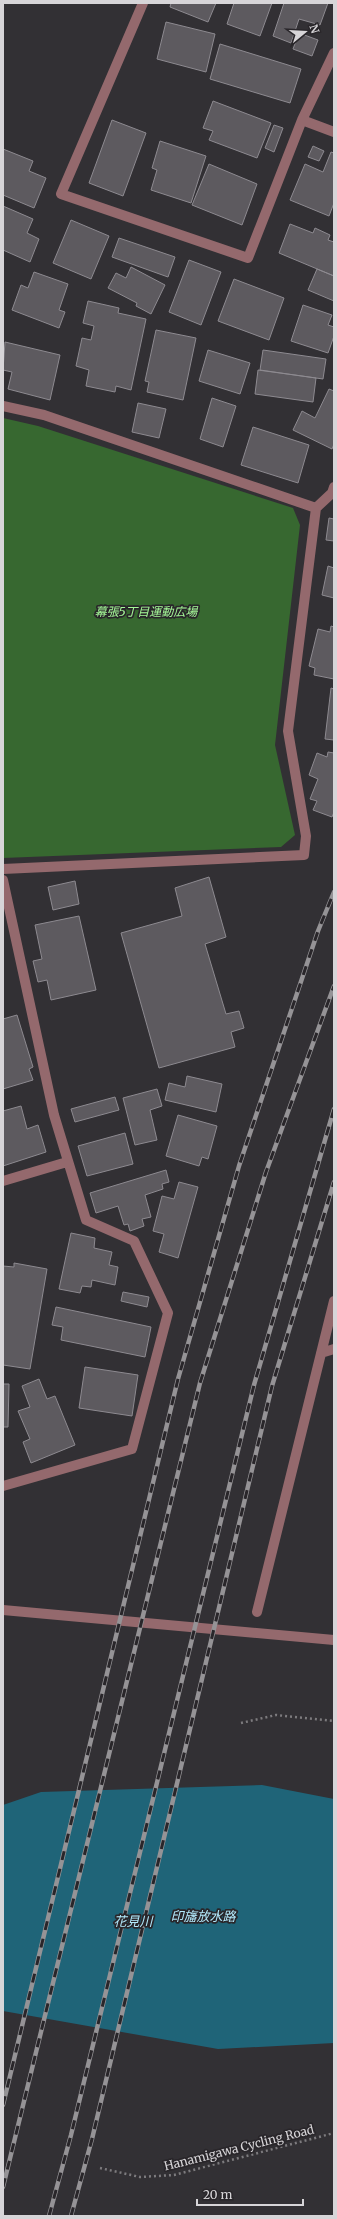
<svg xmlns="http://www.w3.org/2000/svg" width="337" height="2219" font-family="Merriweather,'Noto Sans JP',serif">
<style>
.green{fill:#376830}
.water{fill:#1f6478}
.building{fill:#5d5a5f;stroke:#8d8a90}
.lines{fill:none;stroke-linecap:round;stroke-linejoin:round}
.path{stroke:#7d7b7e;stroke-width:2.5;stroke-dasharray:2 3;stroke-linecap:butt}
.minor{stroke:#94696d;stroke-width:10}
.rail-casing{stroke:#959396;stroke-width:4.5}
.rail{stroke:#29262a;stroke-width:3;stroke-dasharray:9;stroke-linecap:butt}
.labels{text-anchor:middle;stroke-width:3.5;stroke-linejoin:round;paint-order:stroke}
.park-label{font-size:12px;font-style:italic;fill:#a5f998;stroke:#29262a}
.street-label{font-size:12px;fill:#d7d5d8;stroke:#29262a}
.water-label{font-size:13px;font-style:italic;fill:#b3eafc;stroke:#29262a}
</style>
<rect width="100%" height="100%" fill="#323034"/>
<path class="green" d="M3,418L38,426L293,508L300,525L275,745L295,835L281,847L3,858Z"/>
<path class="water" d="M262,1785L334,1799V2043L218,2049L3,2011V1805L41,1792Z"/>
<path class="building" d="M171,3H216L208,22L170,7Z
M234,3H272L260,36L227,24Z
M284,3H328L320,25L299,19L291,43L273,36Z
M166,22L215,34L206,72L157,59Z
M299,33L318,40L312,56L293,49Z
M220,44L301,69L290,103L210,79Z
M213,101L271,123L257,158L209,140L213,131L203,128Z
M112,120L146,133L123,196L89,183Z
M274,125L283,128L274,152L265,148Z
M160,141L206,156L191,203L151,190L157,170L152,168Z
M313,146L324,151L319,161L308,157Z
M3,149L33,161L29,171L46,178L34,208L3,195Z
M331,152L334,153V203L329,216L290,200L305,164L323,172Z
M209,164L257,184L242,225L192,205Z
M3,206L33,219L27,233L39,239L30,262L3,250Z
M71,220L109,236L91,279L53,263Z
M290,224L313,233L315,228L330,235L328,240L334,242V276L279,253Z
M119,238L175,257L168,277L112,257Z
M189,260L221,272L201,325L169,312Z
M131,267L165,285L151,314L136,306L137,303L108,288L116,273L126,278Z
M317,269L334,276V301L308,290Z
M34,272L68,284L59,310L65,312L59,328L12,310L21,285L28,288Z
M234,279L284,298L269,340L218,321Z
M88,301L119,308L118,313L146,319L131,390L116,386L115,392L86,386L89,370L76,366L82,338L91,340L94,326L83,323Z
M303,305L332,315L328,325L334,327V336L328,353L291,341Z
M156,330L196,338L183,400L147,392L149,382L145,381Z
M5,342L60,355L50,400L8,389L12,372L3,370Z
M208,350L250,363L240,394L199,381Z
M263,350L326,359L323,379L260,370Z
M258,370L316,378L313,402L255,394Z
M329,389L334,391V444L332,449L293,430L302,411L315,418Z
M212,398L236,406L223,447L200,439Z
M138,403L166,409L159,438L132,432Z
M253,427L309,445L298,483L241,465Z
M329,518L334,519V541L326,540Z
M328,566L334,568V598L322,595Z
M331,626L334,627V679L314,675L315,668L309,666L318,629L330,632Z
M331,688L334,689V740L325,739Z
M328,752L334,753V812L332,817L313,810L317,801L310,799L318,779L309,775L317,753L327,757Z
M209,877L226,937L205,944L226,1014L239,1011L244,1028L231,1032L235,1047L159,1068L121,933L182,916L175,888Z
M75,881L79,904L53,910L48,887Z
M79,916L96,990L51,1000L47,980L38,982L33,961L42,959L35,925Z
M17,1015L33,1067L29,1069L33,1080L3,1089V1019Z
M187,1076L222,1084L216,1112L165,1100L169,1083L185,1087Z
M157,1089L162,1106L150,1110L157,1140L135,1145L123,1098Z
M115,1097L119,1110L75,1122L71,1109Z
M21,1106L27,1129L38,1125L46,1152L3,1166V1111Z
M178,1115L217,1126L208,1159L202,1157L199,1166L166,1156Z
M125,1133L133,1164L87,1176L78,1146Z
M166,1170L169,1182L162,1184L163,1189L145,1195L151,1217L142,1219L144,1226L130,1231L128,1224L124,1225L118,1206L96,1213L90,1193Z
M179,1182L198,1187L178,1258L159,1252L164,1234L153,1231L162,1196L174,1199Z
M71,1233L95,1238L94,1248L112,1252L109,1265L118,1267L115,1285L92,1280L91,1287L82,1286L80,1293L59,1289Z
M14,1263L47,1269L30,1369L3,1365V1266L14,1267Z
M123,1292L149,1297L147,1307L121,1301Z
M56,1307L151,1327L145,1357L61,1340L63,1327L52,1325Z
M85,1367L138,1375L132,1416L79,1408Z
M39,1379L47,1399L55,1396L75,1445L31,1463L23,1442L30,1439L18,1411L30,1407L22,1386Z
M3,1384H9L8,1427H3Z"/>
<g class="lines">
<path class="path" d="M241,1723L276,1715L334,1721
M100,2168L140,2177L174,2175L334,2133"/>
<path class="minor" d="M143,3L61,194L248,258L302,120L334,53
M302,120L334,132
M3,406L44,415L316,508
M3,869L304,855L306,836L288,731L316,508L332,493L334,487
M3,880L54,1115L86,1220L134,1241L168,1313L132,1449L3,1486
M3,1181L67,1162
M321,1353L334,1349
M3,1610L334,1640
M257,1612L334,1301"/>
<defs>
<path id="rail" d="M3,2105L178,1379L239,1166L318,931L334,892
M3,2187L200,1383L266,1172L334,986
M49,2216L71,2135L254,1385L334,1109
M71,2216L92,2139L272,1386L334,1182"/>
</defs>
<use href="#rail" class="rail-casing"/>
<use href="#rail" class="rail"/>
</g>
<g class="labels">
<g class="park-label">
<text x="146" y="616">幕張5丁目運動広場</text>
</g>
<g class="street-label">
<text transform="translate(239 2148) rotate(-14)" y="4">Hanamigawa Cycling Road</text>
</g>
<g class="water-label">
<text x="203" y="1921">印旛放水路</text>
<text x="133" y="1926">花見川</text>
</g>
</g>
<rect width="337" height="2219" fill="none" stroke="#d7d5d8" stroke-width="8"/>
<g transform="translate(305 32) rotate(72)" stroke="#29262a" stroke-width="3" paint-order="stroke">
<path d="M0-3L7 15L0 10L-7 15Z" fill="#d7d5d8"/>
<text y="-6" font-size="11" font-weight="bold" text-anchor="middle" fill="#d7d5d8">N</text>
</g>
<path d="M197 2199v6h106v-6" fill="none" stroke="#d7d5d8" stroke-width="2"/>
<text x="203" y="2199" font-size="12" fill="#d7d5d8" stroke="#29262a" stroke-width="3" paint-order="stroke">20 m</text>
</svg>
